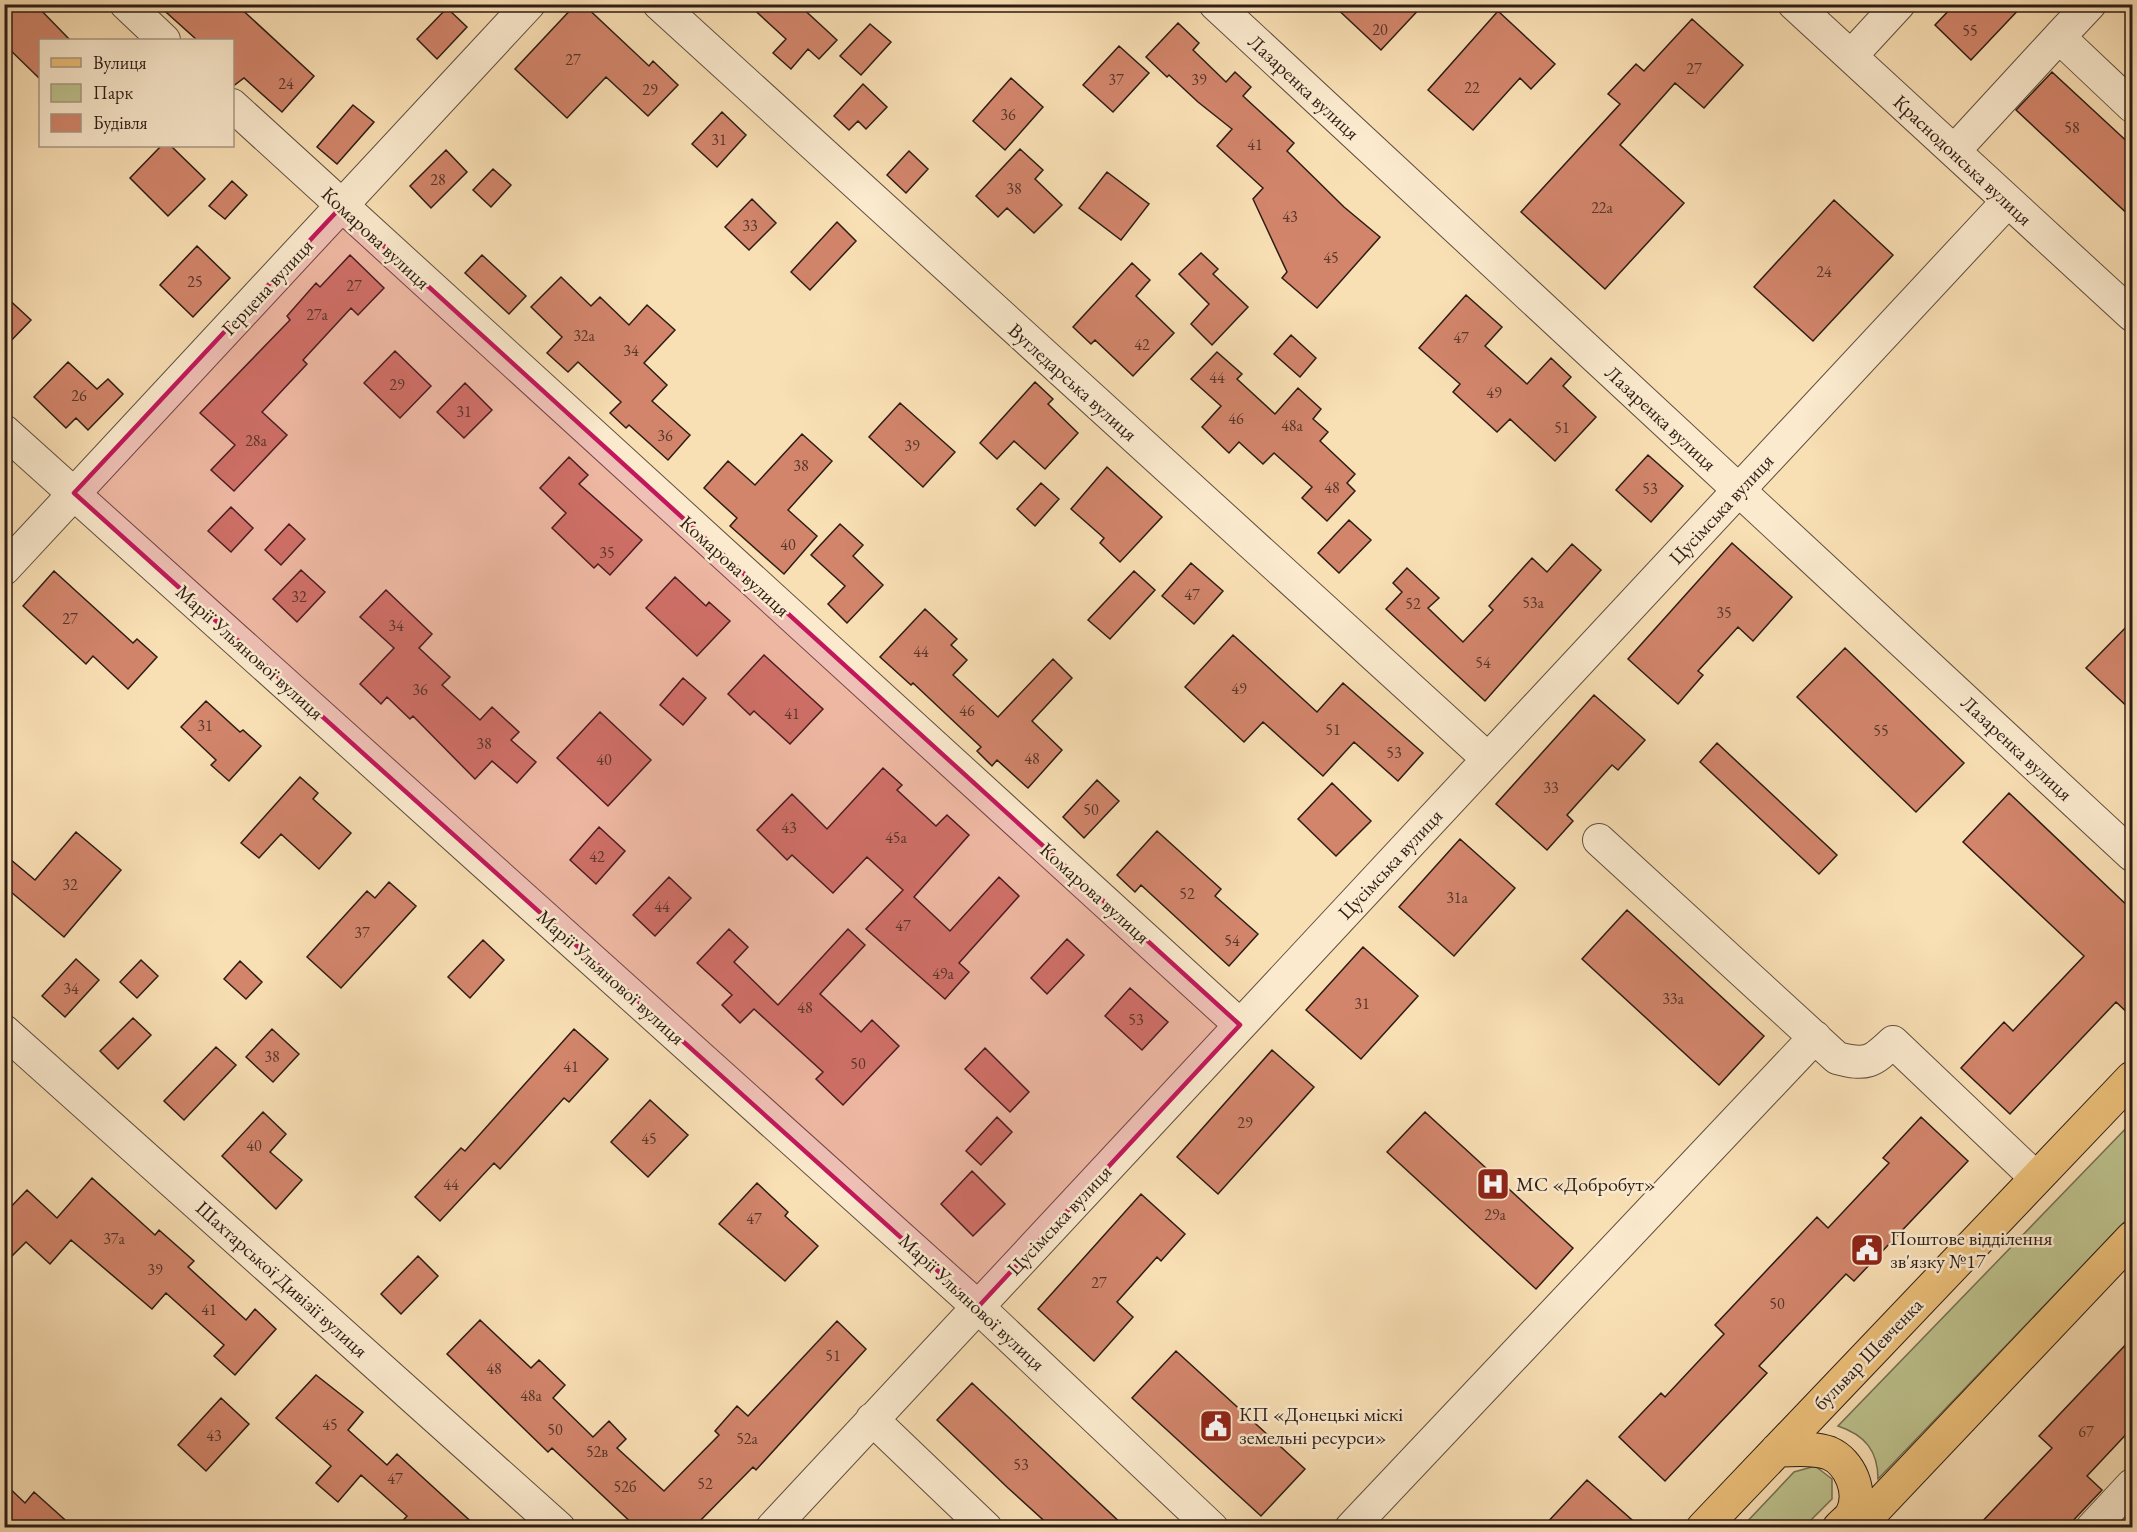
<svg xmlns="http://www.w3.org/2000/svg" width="2137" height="1532" font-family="'EB Garamond',serif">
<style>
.green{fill:#bdc28e;stroke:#757052;stroke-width:1.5}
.building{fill:#d2856b;stroke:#2d1d16;stroke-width:1.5}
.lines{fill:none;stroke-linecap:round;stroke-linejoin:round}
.minor-casing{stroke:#604e3e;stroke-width:34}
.major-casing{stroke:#2d1d16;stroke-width:35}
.minor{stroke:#fbeace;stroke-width:32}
.major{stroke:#ecc07a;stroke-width:33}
.marked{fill:#c2185b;fill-opacity:0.2;stroke:#c2185b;stroke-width:4.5;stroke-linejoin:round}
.labels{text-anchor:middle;stroke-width:5;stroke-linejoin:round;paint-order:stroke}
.number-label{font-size:16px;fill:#56372b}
.street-label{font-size:20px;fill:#2d1d16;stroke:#fbeace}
.poi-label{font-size:20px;fill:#2d1d16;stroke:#fbeace;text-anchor:start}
</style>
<rect width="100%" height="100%" fill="#f9dfb4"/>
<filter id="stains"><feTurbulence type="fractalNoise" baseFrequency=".00333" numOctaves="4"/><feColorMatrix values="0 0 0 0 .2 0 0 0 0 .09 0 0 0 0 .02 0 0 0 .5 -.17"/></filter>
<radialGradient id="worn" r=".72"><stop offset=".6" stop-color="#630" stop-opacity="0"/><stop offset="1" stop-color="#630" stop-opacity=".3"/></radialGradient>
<path class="green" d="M2132,1122V1214L1878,1479C1878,1451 1865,1435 1838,1426Z
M1815,1466L1832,1479V1499L1804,1527L1741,1528L1794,1472Z"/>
<path class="building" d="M12,4H35L70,40H40V79L4,44V12Z
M157,4H236L314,76L282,112L244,78L232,87V40H197Z
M576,4H583L649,66L653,61L678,85L648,116L606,77L567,118L515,69Z
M748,4H798L837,40L819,59L808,49L791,69L773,53L786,39Z
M1332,4H1424L1381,50Z
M1955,4H2024L1971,60L1935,25Z
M447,8L467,27L437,59L417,39Z
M1498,11L1555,64L1531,89L1520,78L1473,130L1428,90Z
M1692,19L1743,65L1704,108L1675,83L1620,145L1684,203L1605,289L1521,212L1620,104L1608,94L1636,64L1644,71Z
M1178,23L1199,43L1193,50L1226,82L1235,72L1251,87L1243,96L1294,143L1287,151L1344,207L1380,237L1317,308L1282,278L1287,272L1253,199L1263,188L1217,146L1232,129L1198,102L1169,75L1167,77L1146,57Z
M870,24L891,42L861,75L840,56Z
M1119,46L1149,73L1113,112L1083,85Z
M2052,72L2133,147V219L2016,110Z
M1011,78L1043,107L1005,150L973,121Z
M863,84L887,107L866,129L858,121L849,130L834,116Z
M353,105L374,122L337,164L317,147Z
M722,112L746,135L717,167L692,144Z
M161,146H171L205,179L168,216L130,178Z
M1020,149L1043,170L1035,179L1062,205L1034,233L1007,208L998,217L976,196Z
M446,150L467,172L431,208L410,186Z
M909,151L928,169L906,193L887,175Z
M493,169L511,185L491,207L473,190Z
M1107,172L1149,204L1121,240L1079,208Z
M232,181L247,195L225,219L209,206Z
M752,199L776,223L749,250L725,227Z
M1834,200L1893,255L1813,341L1754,287Z
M837,222L856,241L810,290L791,272Z
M197,246L230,278L193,317L160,285Z
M1201,253L1218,269L1213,274L1248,307L1212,345L1191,324L1209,304L1179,274Z
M350,255L384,288L358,315L351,308L303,360L307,364L262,412L287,435L234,491L211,470L235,445L200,413L290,320L287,316L316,283L320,287Z
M482,255L526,296L509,314L465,273Z
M1132,263L1150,280L1136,296L1174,333L1133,376L1095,340L1091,344L1073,327Z
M561,277L591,306L600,297L629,325L647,305L675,330L644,363L667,385L652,401L690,435L668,460L629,425L626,428L610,413L621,402L578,362L568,372L547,353L562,337L531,307Z
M4,295L31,320L4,348Z
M1466,295L1502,327L1485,346L1527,384L1551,358L1571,377L1563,386L1596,417L1555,461L1510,419L1497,432L1453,392L1460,384L1419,348Z
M1291,335L1316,358L1300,377L1274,354Z
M395,351L431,386L400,418L364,383Z
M1217,352L1242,374L1237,379L1275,414L1298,388L1321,409L1313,419L1328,432L1320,441L1355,474L1347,483L1355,491L1327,521L1302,498L1312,487L1274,453L1263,464L1239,442L1229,453L1202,427L1221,406L1191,379Z
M68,362L97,389L108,379L123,394L88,430L76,418L66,428L34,397Z
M1035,382L1053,399L1048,404L1078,433L1045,469L1014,441L997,459L980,443Z
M465,383L492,410L464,438L437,412Z
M900,403L955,452L923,487L869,437Z
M802,434L832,461L788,510L817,536L784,574L730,526L737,518L704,488L728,461L755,485Z
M1648,455L1683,486L1651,522L1616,490Z
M569,457L588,475L579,484L642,540L610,575L598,564L594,568L552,528L566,513L540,488Z
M1107,467L1162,517L1120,562L1100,543L1104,538L1071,509Z
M1041,483L1059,499L1035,526L1017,509Z
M231,507L253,528L231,552L208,531Z
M1349,520L1371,540L1339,573L1318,553Z
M289,524L305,539L281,565L265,550Z
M840,524L863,545L853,556L883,585L847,623L828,604L845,586L811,555Z
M1732,543L1792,597L1753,641L1738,627L1698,671L1703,675L1678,704L1628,659Z
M1572,544L1601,570L1485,701L1386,609L1402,592L1393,583L1407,568L1439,598L1428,608L1463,642L1493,610L1489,606L1532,558L1547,572Z
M1191,563L1223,591L1194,624L1162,596Z
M301,570L325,592L297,622L273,599Z
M54,571L133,643L137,639L157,657L128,689L93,656L86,664L23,606Z
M1134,571L1155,590L1110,639L1088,620Z
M675,577L706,606L709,602L730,621L697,656L646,608Z
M386,590L432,634L419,648L450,677L442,685L480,720L492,707L519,732L511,740L536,762L517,783L492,761L475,779L413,716L410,719L387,697L381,704L360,684L394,648L360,617Z
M925,609L957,639L951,645L967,660L953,675L998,717L1053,659L1072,678L1032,721L1062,750L1028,788L997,760L992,766L977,751L981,747L913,683L911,685L880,657Z
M2133,620V712L2086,668Z
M1233,635L1317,712L1343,683L1423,753L1398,781L1354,742L1323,776L1263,722L1244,742L1185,687Z
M1845,648L1964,763L1916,812L1797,697Z
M764,655L823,709L790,744L754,711L750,715L728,694Z
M683,678L706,698L683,725L660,705Z
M1594,695L1645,740L1618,770L1612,765L1567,815L1573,821L1547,850L1496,804Z
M206,701L240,732L243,730L261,746L229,781L211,765L216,760L181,727Z
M600,712L651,760L608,806L557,758Z
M1717,743L1837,855L1819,874L1700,762Z
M883,768L902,785L897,790L936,826L947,815L969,835L914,897L950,931L999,877L1019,896L959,963L969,972L945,999L866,929L903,890L867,857L833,893L792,855L787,860L757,830L792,794L827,829Z
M300,777L318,793L313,799L351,833L319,869L281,834L259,858L241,843Z
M1097,780L1119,801L1084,838L1063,817Z
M1332,783L1371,821L1336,856L1298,819Z
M2009,793L2133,911V1018L2116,1002L2010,1114L1961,1068L2004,1022L2013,1031L2084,956L1963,842Z
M599,827L625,851L596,884L570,860Z
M1157,831L1221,889L1215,896L1258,934L1229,966L1141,885L1135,892L1117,875Z
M76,832L121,870L64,937L4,886V854L35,880Z
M1460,839L1515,888L1454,956L1399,907Z
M669,877L691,898L655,936L633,915Z
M389,882L416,906L341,988L307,957L367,891L375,898Z
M1627,910L1764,1036L1719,1085L1582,959Z
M729,929L748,947L734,962L778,1005L848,929L865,945L820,994L861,1032L872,1020L899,1046L843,1105L816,1079L823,1072L754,1009L740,1023L722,1005L732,995L697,963Z
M1067,939L1084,955L1047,994L1031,978Z
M483,940L504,960L470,998L448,977Z
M1363,947L1418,996L1361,1059L1306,1010Z
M76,959L99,980L65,1017L42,996Z
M141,960L158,976L137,998L120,982Z
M240,961L262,982L246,999L224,979Z
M1130,988L1168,1022L1142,1050L1105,1016Z
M133,1018L151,1035L118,1069L100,1051Z
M272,1029L299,1054L273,1082L246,1057Z
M574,1029L608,1059L569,1102L564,1098L500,1169L494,1163L440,1221L415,1197L461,1148L465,1151Z
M216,1047L236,1065L184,1120L164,1101Z
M985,1048L1029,1092L1010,1112L965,1069Z
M1272,1050L1314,1087L1218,1194L1177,1157Z
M650,1100L688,1135L648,1177L611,1142Z
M263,1112L286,1134L270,1152L302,1180L276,1209L222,1156Z
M1425,1112L1573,1248L1536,1289L1387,1152Z
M997,1117L1012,1132L981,1165L966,1151Z
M1921,1117L1968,1161L1854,1281L1846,1274L1759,1366L1767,1373L1665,1481L1619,1437L1661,1393L1665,1397L1724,1334L1715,1325L1817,1217L1828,1228L1889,1163L1883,1158Z
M972,1171L1005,1204L973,1236L941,1204Z
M92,1178L155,1235L159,1230L194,1261L188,1267L246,1320L255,1309L276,1329L235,1375L214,1356L224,1345L166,1293L152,1309L71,1240L50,1264L26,1242L4,1264V1214L27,1190L57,1218Z
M757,1183L788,1212L785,1216L818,1246L785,1281L719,1224Z
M1141,1194L1185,1234L1161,1261L1157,1257L1117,1302L1133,1317L1094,1361L1038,1309Z
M418,1256L438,1276L401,1314L381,1294Z
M480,1320L531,1368L539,1360L565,1385L553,1398L593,1437L609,1421L626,1439L617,1448L664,1491L719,1435L715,1431L737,1406L748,1416L837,1321L866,1349L756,1470L753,1467L694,1527H636L552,1448L548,1452L447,1354Z
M2133,1337V1427L2087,1476L2102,1490L2067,1527H1977L2052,1448L2039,1436Z
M1176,1351L1305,1469L1261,1516L1132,1398Z
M316,1375L363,1412L348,1430L387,1465L397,1454L477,1527H397L407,1516L361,1475L338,1502L316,1483L331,1466L276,1418Z
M972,1383L1125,1527H1051L1008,1488L937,1420Z
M221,1398L249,1424L206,1471L178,1445Z
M1587,1480L1640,1527H1543Z
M4,1483L25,1503L34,1492L73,1527H4Z"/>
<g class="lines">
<defs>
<path id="minor" d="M126,4L164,40
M659,4L1488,759
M1215,4L2132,855
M1794,4L2132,315
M2059,37L2090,4
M1851,56L1899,4
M232,105L1240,1025
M1954,151L2059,37L2132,106
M4,431L978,1307L1212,1528
M4,569L529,4
M1599,840L1837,1058C1867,1066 1872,1062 1893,1042L2036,1178
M4,1031L559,1528
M872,1419L986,1528
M772,1528L2008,201
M1351,1528L1815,1037
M2092,1528L2132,1485"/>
<path id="major" d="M1777,1450C1793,1450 1813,1447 1829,1453C1850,1462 1863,1492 1852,1514C1850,1519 1843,1523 1839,1528
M1703,1528L2132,1078
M1857,1528L2132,1238"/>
</defs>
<use href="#minor" class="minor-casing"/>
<use href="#major" class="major-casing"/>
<use href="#minor" class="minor"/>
<use href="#major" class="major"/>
</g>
<path class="marked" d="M341,207L1240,1025L978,1307L74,493Z"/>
<defs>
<symbol id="hospital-square" viewBox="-11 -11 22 22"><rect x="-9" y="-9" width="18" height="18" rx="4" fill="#8f2418" stroke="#fbeace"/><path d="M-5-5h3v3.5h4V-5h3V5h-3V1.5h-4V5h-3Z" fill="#fff"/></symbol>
<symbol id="civic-square" viewBox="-11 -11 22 22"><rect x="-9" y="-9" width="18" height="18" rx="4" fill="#8f2418" stroke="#fbeace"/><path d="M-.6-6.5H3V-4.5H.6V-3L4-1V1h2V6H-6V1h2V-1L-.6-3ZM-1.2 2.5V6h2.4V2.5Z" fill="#fff"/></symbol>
</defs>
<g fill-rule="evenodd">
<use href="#hospital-square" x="1474" y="1165" width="38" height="38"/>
<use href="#civic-square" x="1848" y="1231" width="38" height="38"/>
<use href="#civic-square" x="1197" y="1407" width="38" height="38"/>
</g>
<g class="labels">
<g class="number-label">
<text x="1380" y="35">20</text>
<text x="1970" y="36">55</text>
<text x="573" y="65">27</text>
<text x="1694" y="74">27</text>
<text x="1116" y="85">37</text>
<text x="1199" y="85">39</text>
<text x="286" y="89">24</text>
<text x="1472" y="93">22</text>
<text x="650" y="95">29</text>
<text x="1008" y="120">36</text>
<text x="2072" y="133">58</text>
<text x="719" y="145">31</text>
<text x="1255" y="150">41</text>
<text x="438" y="185">28</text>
<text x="1014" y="194">38</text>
<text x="1602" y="213">22а</text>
<text x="1290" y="222">43</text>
<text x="750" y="231">33</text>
<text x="1331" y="263">45</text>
<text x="1824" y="277">24</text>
<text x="195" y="287">25</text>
<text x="354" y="291">27</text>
<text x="317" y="320">27а</text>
<text x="584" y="341">32а</text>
<text x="1461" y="343">47</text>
<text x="1142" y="350">42</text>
<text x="631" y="356">34</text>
<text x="1217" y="383">44</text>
<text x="397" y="390">29</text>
<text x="1494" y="398">49</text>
<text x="79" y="401">26</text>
<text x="464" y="417">31</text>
<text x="1236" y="424">46</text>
<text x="1292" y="431">48а</text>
<text x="1562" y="433">51</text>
<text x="665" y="441">36</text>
<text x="256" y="446">28а</text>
<text x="912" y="451">39</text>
<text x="801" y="471">38</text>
<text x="1332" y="493">48</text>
<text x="1650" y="494">53</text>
<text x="788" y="550">40</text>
<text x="607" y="558">35</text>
<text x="1192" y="600">47</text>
<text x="299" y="602">32</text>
<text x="1533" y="608">53а</text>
<text x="1413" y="609">52</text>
<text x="1724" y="618">35</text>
<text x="70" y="624">27</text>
<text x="396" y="631">34</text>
<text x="921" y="657">44</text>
<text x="1483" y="668">54</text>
<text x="1239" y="694">49</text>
<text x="420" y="695">36</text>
<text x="967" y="716">46</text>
<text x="792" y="719">41</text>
<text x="205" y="731">31</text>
<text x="1333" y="735">51</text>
<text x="1881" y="736">55</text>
<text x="484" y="749">38</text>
<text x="1394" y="758">53</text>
<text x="1032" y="764">48</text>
<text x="604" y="765">40</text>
<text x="1551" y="793">33</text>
<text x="1091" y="815">50</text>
<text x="789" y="833">43</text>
<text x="896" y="843">45а</text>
<text x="597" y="862">42</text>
<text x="70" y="890">32</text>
<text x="1187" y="899">52</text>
<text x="1457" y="903">31а</text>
<text x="662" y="912">44</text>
<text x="903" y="931">47</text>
<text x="362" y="938">37</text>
<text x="1232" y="946">54</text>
<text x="943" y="979">49а</text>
<text x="71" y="994">34</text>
<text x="1673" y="1004">33а</text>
<text x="1362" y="1009">31</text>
<text x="805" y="1013">48</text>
<text x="1136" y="1025">53</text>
<text x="272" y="1062">38</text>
<text x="858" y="1069">50</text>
<text x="571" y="1072">41</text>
<text x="1245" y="1128">29</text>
<text x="649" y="1144">45</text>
<text x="254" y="1151">40</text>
<text x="451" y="1190">44</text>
<text x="1495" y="1220">29а</text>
<text x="754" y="1224">47</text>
<text x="114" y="1244">37а</text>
<text x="155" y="1275">39</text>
<text x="1099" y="1288">27</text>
<text x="1777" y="1309">50</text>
<text x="209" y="1315">41</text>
<text x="833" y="1361">51</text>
<text x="494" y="1374">48</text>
<text x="531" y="1401">48а</text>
<text x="330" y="1430">45</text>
<text x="555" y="1435">50</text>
<text x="2086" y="1437">67</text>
<text x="214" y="1441">43</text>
<text x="747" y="1444">52а</text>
<text x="597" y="1457">52в</text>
<text x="1021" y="1470">53</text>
<text x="395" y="1484">47</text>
<text x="705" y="1489">52</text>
<text x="625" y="1492">52б</text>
</g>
<g class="street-label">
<text transform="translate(1304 87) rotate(43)" y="7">Лазаренка вулиця</text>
<text transform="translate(1963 160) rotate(43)" y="7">Краснодонська вулиця</text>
<text transform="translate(376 238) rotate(43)" y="7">Комарова вулиця</text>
<text transform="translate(267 287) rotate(-47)" y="7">Герцена вулиця</text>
<text transform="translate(1073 382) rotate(42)" y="7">Вугледарська вулиця</text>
<text transform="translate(1661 418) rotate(43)" y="7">Лазаренка вулиця</text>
<text transform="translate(1721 509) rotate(-47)" y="7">Цусімська вулиця</text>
<text transform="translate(735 566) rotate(42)" y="7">Комарова вулиця</text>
<text transform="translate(250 652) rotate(42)" y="7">Марії Ульянової вулиця</text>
<text transform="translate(2017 748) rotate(43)" y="7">Лазаренка вулиця</text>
<text transform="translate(1390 864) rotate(-47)" y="7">Цусімська вулиця</text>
<text transform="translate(1095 893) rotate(42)" y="7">Комарова вулиця</text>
<text transform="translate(611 977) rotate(42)" y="7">Марії Ульянової вулиця</text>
<text transform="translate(1059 1220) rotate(-47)" y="7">Цусімська вулиця</text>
<text transform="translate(282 1279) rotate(42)" y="7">Шахтарської Дивізії вулиця</text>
<text transform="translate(972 1302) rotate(43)" y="7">Марії Ульянової вулиця</text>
<text transform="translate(1868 1354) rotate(-46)" y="7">бульвар Шевченка</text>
</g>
<g class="poi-label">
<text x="1516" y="1191">МС «Добробут»</text>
<text x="1890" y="1245">Поштове відділення<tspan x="1890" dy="23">зв'язку №17</tspan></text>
<text x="1239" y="1421">КП «Донецькі міскі<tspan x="1239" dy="23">земельні ресурси»</tspan></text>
</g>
</g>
<rect width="2137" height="1532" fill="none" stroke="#f9dfb4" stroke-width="24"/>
<rect x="6" y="6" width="2125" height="1520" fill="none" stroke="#2d1d16" stroke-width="3"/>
<rect x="12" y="12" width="2113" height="1508" fill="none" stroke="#2d1d16" stroke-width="1.5"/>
<rect x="39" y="39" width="195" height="108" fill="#fbeace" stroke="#a99884" stroke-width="1.5"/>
<rect x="51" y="58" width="30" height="9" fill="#ecc07a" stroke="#a99884" stroke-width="1.5"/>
<text x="93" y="69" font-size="18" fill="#2d1d16">Вулиця</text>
<rect x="51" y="84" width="30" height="18" fill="#bdc28e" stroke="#a99884" stroke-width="1.5"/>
<text x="93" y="99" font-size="18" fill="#2d1d16">Парк</text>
<rect x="51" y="114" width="30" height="18" fill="#d2856b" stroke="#a99884" stroke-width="1.5"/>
<text x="93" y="129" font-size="18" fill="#2d1d16">Будівля</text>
<rect width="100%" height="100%" filter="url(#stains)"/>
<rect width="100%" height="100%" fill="url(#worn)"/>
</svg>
